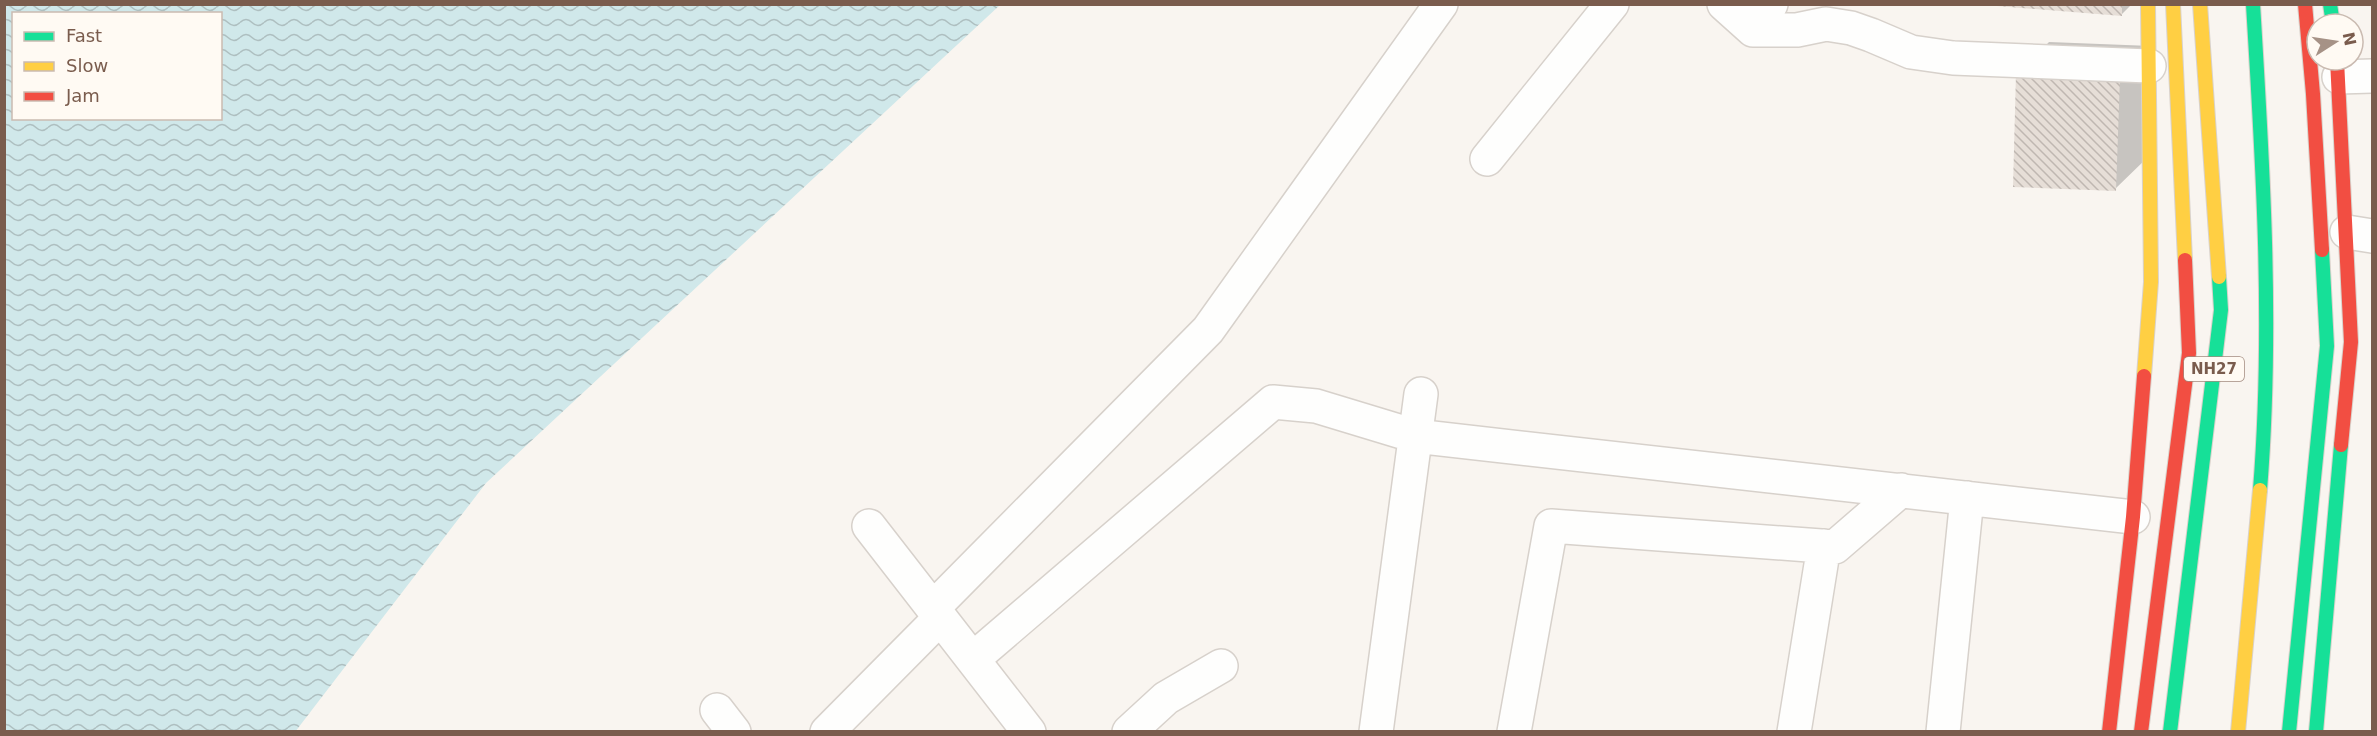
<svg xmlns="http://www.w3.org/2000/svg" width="2377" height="736" font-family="'DejaVu Sans',sans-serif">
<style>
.water{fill:url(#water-waves);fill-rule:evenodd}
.shadow{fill:#0003}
.building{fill:url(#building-back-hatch)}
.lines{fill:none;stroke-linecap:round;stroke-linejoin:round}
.street-casing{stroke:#d7d1cb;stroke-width:36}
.fast-casing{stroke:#d9d2cb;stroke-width:16}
.slow-casing{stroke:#d9d2cb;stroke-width:16}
.jam-casing{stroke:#d9d2cb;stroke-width:16}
.street{stroke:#fefefd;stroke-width:33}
.fast{stroke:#16e098;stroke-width:14}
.slow{stroke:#ffcf43;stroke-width:14}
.jam{stroke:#f24e42;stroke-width:14}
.labels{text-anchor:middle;stroke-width:6;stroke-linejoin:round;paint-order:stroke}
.shield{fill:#fffaf3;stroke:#a28b7f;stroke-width:1.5}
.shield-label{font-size:15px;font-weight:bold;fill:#7a5c4d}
</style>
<defs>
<pattern id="water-waves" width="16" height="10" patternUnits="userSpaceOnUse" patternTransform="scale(1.5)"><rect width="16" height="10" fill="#d0e8ea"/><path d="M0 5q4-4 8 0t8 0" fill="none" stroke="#aebfc0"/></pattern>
<pattern id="building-back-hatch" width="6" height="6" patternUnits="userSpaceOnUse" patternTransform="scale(1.5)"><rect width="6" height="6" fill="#e6ded7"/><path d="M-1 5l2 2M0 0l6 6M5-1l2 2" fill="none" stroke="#bfb7b1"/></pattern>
</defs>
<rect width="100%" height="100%" fill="#f9f5f0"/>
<path class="water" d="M4,5L5,4L1000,5L486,483L295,732L5,731ZM14,14H220V118H14Z"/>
<path class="shadow" d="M2000,4H2132L2121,15Z
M2049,42L2151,46L2147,158L2115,189L2018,74Z"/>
<path class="building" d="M1997,4H2122V16L1997,6Z
M2016,73L2120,77L2116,191L2013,187Z"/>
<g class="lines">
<defs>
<path id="street" d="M1724,4L1753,30L1771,4
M1753,30H1797L1826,24L1851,28L1871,35L1911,52L1953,58L2149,66
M2339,77L2372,76
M1487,159L1612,4
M2347,232L2372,236
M869,526L1029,732
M933,608L1208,330L1441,4
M973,659L1273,402L1316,406L1415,436L2133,517
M717,710L734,732
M827,732L940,618
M1129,732L1166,698L1221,666
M1376,732L1421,394
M1514,732L1551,526L1835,547L1901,490
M1794,732L1824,546
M1943,732L1967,498"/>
<path id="fast" d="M2253,4C2263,166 2273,328 2260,490
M2330,4L2333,24
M2170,732L2221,310L2219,277
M2289,732L2327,346L2322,250
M2316,732L2341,445"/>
<path id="slow" d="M2173,4L2185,260
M2200,4L2219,277
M2144,376L2151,282L2148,4
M2238,732L2260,490"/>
<path id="jam" d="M2305,4L2313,94L2322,250
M2337,60L2351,342L2341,445
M2109,732L2133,517L2144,376
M2141,732L2189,353L2185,260"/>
</defs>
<use href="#street" class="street-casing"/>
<use href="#fast" class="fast-casing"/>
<use href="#slow" class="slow-casing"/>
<use href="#jam" class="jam-casing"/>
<use href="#street" class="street"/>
<use href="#fast" class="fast"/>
<use href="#slow" class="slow"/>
<use href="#jam" class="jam"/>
</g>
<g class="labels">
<rect class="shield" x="2184" y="357" width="60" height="24" rx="4.5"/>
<g class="shield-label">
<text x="2214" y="374">NH27</text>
</g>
</g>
<rect width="2377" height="736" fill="none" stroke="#7a5c4d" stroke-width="12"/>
<rect x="12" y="12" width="210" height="108" fill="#fffaf3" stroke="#cabbb1" stroke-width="1.5"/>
<rect x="24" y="32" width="30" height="9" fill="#16e098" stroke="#cabbb1" stroke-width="1.5"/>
<text x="66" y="42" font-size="18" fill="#7a5c4d">Fast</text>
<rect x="24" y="62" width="30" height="9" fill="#ffcf43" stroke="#cabbb1" stroke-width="1.5"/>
<text x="66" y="72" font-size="18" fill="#7a5c4d">Slow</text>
<rect x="24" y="92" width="30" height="9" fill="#f24e42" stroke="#cabbb1" stroke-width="1.5"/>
<text x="66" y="102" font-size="18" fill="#7a5c4d">Jam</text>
<g transform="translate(2335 42) rotate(78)"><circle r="28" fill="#fffaf3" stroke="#cabbb1" stroke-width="1.5"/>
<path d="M0-4.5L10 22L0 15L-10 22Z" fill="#a69286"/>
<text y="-9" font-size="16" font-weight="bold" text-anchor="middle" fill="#7a5c4d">N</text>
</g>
</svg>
